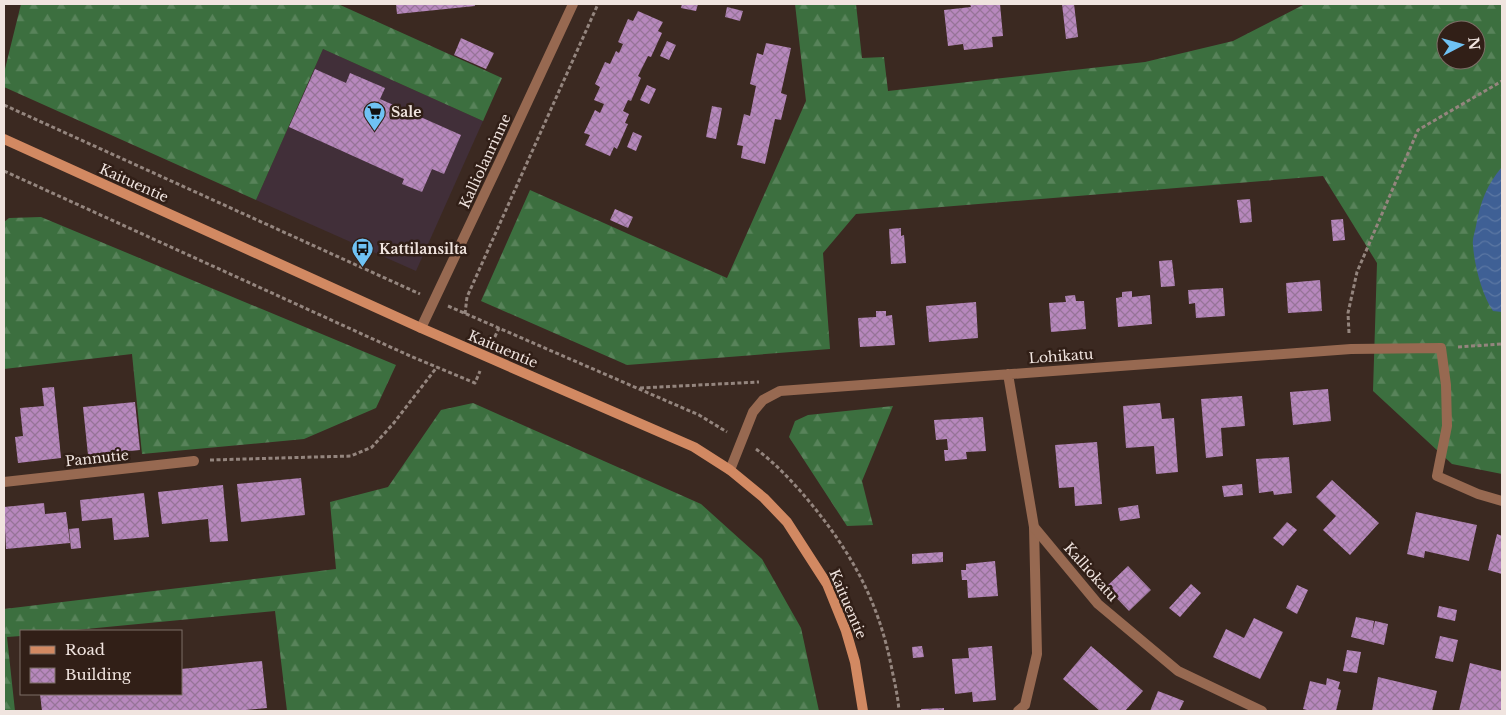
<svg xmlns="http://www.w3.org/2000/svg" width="1506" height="715" font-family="'Libre Baskerville',serif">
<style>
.commercial{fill:#412f39}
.forest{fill:url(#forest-firs);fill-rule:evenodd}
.water{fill:url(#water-waves)}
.building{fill:url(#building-cross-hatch)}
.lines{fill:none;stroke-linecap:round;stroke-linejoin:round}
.path{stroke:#94857e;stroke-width:3;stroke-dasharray:4 2.5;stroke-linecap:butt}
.lane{stroke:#976951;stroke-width:10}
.street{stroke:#976951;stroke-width:10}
.secondary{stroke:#d28962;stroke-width:10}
.labels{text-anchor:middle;stroke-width:5;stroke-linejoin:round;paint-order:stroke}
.poi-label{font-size:14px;font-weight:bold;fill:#f0e4df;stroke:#311f17;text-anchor:start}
.street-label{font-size:14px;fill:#f0e4df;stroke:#311f17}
</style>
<defs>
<pattern id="forest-firs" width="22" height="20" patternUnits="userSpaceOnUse" patternTransform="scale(1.25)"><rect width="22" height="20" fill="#3c6f3f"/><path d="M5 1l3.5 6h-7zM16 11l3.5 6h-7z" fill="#58835a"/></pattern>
<pattern id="water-waves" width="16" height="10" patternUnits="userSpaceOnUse" patternTransform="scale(1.25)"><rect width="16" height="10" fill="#3f6095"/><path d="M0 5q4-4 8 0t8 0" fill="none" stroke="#5b77a3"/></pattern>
<pattern id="building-cross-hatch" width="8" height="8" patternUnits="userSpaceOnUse" patternTransform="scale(1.25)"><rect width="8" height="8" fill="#b788bd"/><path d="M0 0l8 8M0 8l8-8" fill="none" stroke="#967498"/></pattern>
</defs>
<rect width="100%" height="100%" fill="#3b2921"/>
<path class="commercial" d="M323,49L483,121L416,271L256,200Z"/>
<path class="forest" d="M21,4H338L502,78L483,121L323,49L256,200L4,87V73Z
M795,4H856L862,58L884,57L888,91L1145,62L1233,41L1305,4H1502V474L1452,464L1373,391L1377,263L1323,176L856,214L823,253L830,349L627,365L481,301L530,190L727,278L806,101ZM1446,30H1476V60H1446Z
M41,217L396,365L376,408L304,439L142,454L132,354L4,369V222L9,218Z
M473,403L701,504L762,559L801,628L819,711H287L275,611L65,631H21V636L7,637L15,711H4V609L336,569L330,502L388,487L441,410Z
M893,406L862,481L873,525L847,526L789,437L795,421L808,415Z"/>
<path class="water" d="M1502,167V312L1493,311C1482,295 1474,264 1473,245C1472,239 1475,232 1476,226C1480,203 1487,184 1502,167Z"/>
<path class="building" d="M396,4H475V6L397,14Z
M682,4H698L696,11L681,8Z
M970,4H1000L1003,36L992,37L993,47L964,50L963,44L948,46L944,10L971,7Z
M1062,4H1074L1078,37L1066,39Z
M727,7L743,11L740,21L725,17Z
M638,11L663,22L658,31L662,33L651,57L648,56L638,76L641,78L631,101L628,100L623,111L629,114L625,123L628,124L617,149L614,147L610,156L585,145L590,135L584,133L595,110L600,113L604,104L594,100L600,87L595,84L605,62L610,64L616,51L619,53L623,44L618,42L628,19L633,21Z
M461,38L494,53L486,69L454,55Z
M667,41L676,45L669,60L660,56Z
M766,43L791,48L781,93L787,95L781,120L775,119L765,164L741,158L743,146L737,145L744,114L750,116L756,86L750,84L757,53L763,55Z
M315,69L346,83L350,73L385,88L380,99L461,135L444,174L432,169L422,192L402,184L404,179L289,127Z
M647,85L656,89L649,104L640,100Z
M712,106L722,108L716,139L706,137Z
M633,132L642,136L636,151L627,147Z
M1250,199L1252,222L1240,223L1237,200Z
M615,209L633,217L628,228L610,220Z
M1343,219L1345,240L1333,241L1331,220Z
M901,228V236L904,235L906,263L891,264L889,229Z
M1172,260L1175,286L1161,287L1159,261Z
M1320,280L1322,311L1288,313L1286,283Z
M1223,288L1225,316L1196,318L1195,303L1189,304L1188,290Z
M1132,291V297L1150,295L1152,324L1118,327L1116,298L1122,297V292Z
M1075,295L1076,301H1084L1086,329L1051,332L1049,303L1066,302L1065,296Z
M976,302L978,338L929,342L926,306Z
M876,311H886V316L892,315L895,345L860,347L858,318L876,317Z
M54,387L61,458L18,463L15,437L23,436L20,408L44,406L42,388Z
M1328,389L1331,421L1293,425L1290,392Z
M1242,396L1245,426L1221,428L1223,456L1206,458L1201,399Z
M135,402L140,450L88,455L83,407Z
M1160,403L1162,419L1174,418L1178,472L1156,474L1154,446L1126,448L1123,406Z
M983,417L986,451L966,452L967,459L945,461L944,450H948L947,439L936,440L934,420Z
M1097,442L1102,504L1075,506L1074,487L1059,488L1055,445Z
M1289,457L1292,493L1274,495L1273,491L1259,493L1256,459Z
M301,478L305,515L241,522L237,484Z
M1332,480L1379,523L1350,555L1323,530L1336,516L1316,497Z
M1242,484L1243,495L1224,497L1222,486Z
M223,485L228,541L210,542L208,519L162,524L158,492Z
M144,493L149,537L114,540L112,518L82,521L80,500Z
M44,503L45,514L66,512L70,543L6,549L4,507Z
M1138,505L1140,518L1120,521L1118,508Z
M1416,512L1477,525L1469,561L1425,551L1424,558L1407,554Z
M1287,522L1297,530L1283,546L1273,538Z
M79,528L81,548L71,549L69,529Z
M1497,534L1502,536V574L1488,570Z
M943,552V562L912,564V554Z
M995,561L998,596L968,598L967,580H962L961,570H966V564Z
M1128,566L1151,590L1129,611L1106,587Z
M1191,584L1201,593L1180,617L1169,608Z
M1297,585L1308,590L1297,614L1286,608Z
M1439,606L1457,610L1455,621L1437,617Z
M1356,617L1374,621L1372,634L1375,621L1388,624L1384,645L1351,637Z
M1254,618L1283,632L1260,679L1213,657L1226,629L1244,638Z
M1440,636L1458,640L1453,662L1435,658Z
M922,646L924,657L913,658L912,647Z
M992,646L996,700L973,702L972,692L955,694L952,659L969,658L968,648Z
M1091,646L1143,691L1125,711H1100L1063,679Z
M1347,650L1361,652L1357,673L1343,671Z
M262,661L267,708L235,711H42L40,694H181V669Z
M1470,663L1502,671V711H1459Z
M1378,677L1437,691L1432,711H1372Z
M1327,678L1340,682L1338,689L1341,690L1336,711H1311L1303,709L1310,681L1326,685Z
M1158,691L1184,701L1179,711H1150Z
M944,708V711H921V709Z"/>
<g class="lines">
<path class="path" d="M4,105L420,294
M4,171L408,355L475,383L480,371
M448,306L699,415L727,432
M465,314L467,297L598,4
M1349,333L1348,313L1357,272L1418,130L1502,81
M492,343L499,328
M1458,347L1502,344
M640,388L759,382
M756,449C775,463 793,482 808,500C852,553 879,602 892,670C895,684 898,697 899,711
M210,460L351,456L372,447L393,424L437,367"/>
<path class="lane" d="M1018,711L1025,705L1037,654L1034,527"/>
<path class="street" d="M421,328L501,159L573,4
M1008,374L1034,527L1098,604L1178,671L1262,711
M730,470L753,412L763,400L780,391L1351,349L1441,348L1446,385L1447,426L1437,476L1478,494L1502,501
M4,482L194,461"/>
<path class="secondary" d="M4,139L421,328L694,447L730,470L764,498L787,522L827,584L846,631L855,662L863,711"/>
</g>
<defs>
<symbol id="supermarket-pin" viewBox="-11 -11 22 30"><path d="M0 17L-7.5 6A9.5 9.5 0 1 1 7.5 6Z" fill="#6fc2f4" stroke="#311f17"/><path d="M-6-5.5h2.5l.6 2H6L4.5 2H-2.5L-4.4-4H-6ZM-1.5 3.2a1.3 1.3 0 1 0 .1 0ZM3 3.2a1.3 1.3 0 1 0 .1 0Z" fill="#111"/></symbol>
<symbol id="bus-pin" viewBox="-11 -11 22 30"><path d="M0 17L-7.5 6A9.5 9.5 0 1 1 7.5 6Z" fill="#6fc2f4" stroke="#311f17"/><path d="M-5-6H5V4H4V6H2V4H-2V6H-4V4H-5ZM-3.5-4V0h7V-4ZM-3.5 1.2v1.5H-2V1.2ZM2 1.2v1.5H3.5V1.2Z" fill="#111"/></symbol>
</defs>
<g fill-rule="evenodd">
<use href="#supermarket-pin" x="362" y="100" width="25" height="34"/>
<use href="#bus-pin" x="350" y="236" width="25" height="34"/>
</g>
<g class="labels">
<g class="poi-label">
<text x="391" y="117">Sale</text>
<text x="379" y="254">Kattilansilta</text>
</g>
<g class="street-label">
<text transform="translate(485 161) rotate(-65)" y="5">Kalliolanrinne</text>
<text transform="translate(134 183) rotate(24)" y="5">Kaituentie</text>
<text transform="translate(503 349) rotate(23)" y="5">Kaituentie</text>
<text transform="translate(1061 356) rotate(-4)" y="5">Lohikatu</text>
<text transform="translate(97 458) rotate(-6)" y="5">Pannutie</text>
<text transform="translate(1091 572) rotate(48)" y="5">Kalliokatu</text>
<text transform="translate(848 604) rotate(67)" y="5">Kaituentie</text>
</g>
</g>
<rect width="1506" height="715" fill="none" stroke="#f0e4df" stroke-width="10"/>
<rect x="20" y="630" width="162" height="65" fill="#311f17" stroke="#7d6e67"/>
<rect x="30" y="646" width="25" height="8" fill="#d28962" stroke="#7d6e67"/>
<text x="65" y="655" font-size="15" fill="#f0e4df">Road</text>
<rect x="30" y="668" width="25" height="15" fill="url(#building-cross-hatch)" stroke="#7d6e67"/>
<text x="65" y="680" font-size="15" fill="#f0e4df">Building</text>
<g transform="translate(1461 45) rotate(84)"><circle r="24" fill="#311f17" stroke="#7d6e67"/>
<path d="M0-4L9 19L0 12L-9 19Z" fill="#6fc2f4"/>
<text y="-8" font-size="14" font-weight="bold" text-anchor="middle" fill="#f0e4df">N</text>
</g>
</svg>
